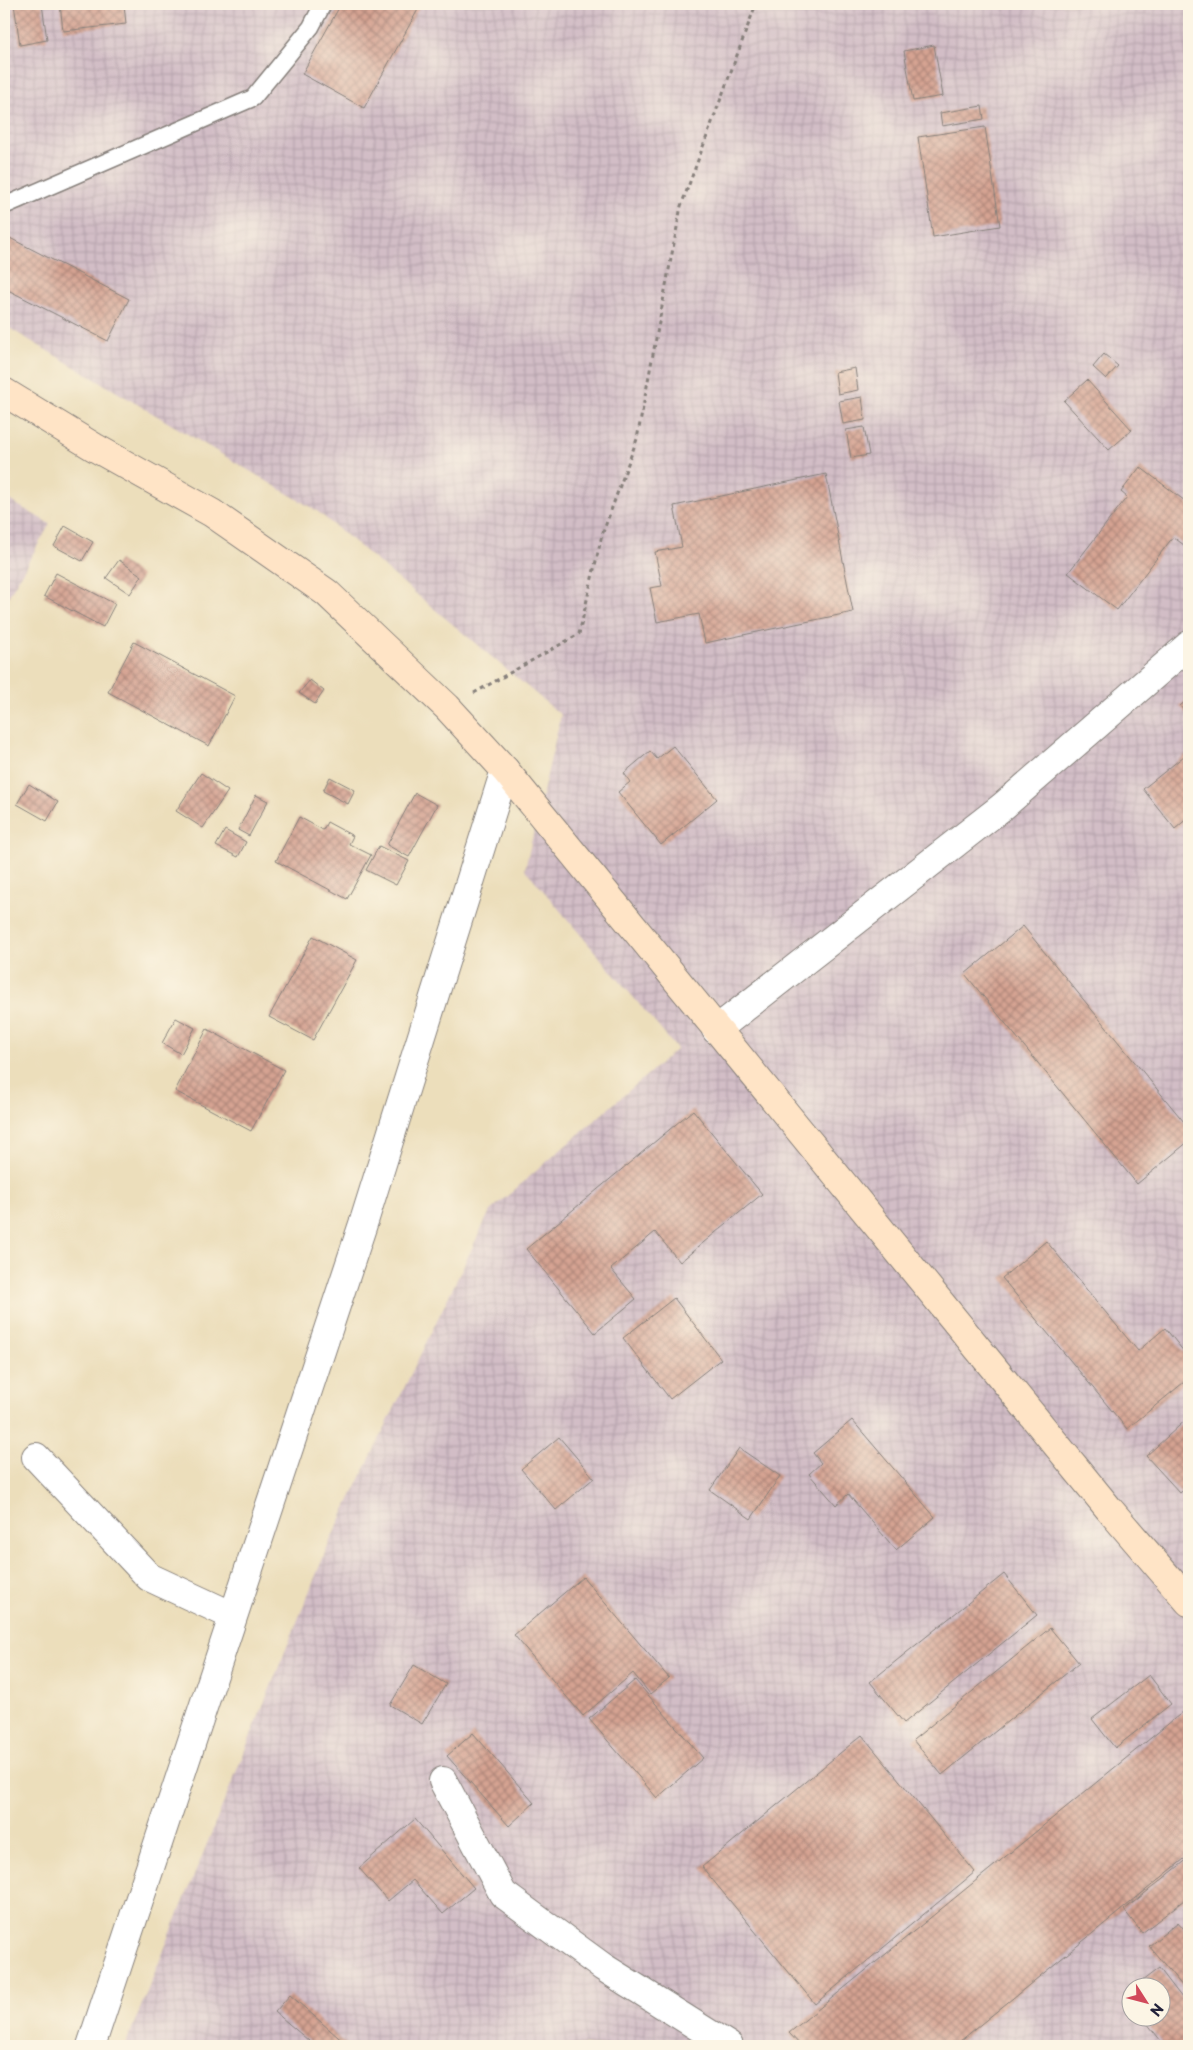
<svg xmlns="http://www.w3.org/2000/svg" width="1193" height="2050" font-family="'Playpen Sans',sans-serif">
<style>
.industrial{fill:url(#industrial-grid);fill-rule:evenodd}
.building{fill:url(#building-cross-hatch)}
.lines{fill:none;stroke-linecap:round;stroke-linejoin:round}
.service-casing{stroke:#87807b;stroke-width:19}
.minor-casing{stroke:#87807b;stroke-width:30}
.secondary-casing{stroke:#87807b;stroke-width:30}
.path{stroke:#87807b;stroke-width:3;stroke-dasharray:4 4;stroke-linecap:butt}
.service{stroke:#fff;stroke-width:16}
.minor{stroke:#fff;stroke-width:28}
.secondary{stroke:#ffe4c6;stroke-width:28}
</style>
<defs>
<pattern id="industrial-grid" width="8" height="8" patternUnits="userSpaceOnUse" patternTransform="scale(1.25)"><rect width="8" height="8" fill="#d2bdc6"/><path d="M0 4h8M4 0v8" fill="none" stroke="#b4a2ab"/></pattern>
<pattern id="building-cross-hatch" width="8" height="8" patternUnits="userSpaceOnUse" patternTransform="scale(1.25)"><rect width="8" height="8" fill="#d5a392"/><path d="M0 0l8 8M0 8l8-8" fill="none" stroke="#ac8478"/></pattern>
</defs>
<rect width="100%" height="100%" fill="#fcf5e5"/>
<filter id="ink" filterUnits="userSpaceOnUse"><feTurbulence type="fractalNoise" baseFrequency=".02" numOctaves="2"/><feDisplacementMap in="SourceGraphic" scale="10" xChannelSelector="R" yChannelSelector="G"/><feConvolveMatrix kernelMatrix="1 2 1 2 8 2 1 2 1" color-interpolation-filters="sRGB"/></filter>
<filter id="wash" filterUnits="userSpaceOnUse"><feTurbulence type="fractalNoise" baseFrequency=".0096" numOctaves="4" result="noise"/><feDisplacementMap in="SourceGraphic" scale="20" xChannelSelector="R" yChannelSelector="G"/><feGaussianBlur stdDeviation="1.12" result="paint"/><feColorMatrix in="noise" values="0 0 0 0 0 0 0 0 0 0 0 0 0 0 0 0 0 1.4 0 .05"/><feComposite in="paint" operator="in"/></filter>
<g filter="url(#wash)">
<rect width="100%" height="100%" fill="#ecdebb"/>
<path class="industrial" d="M4,4H1189V2046H125L329,1543L490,1211L677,1049L525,869L561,715L317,511L4,325ZM1130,1988H1160V2018H1130Z
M4,497L50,524L4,604Z"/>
<g id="blocks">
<path class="building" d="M14,4H42L47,40L20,45Z
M60,4H124L126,24L63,31Z
M341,4H421L364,108L302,74Z
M934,45L943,96L913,101L904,51Z
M982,106L984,119L942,126L940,113Z
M985,127L1000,226L933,237L918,137Z
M4,235L129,299L108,341L4,288Z
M1104,354L1118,366L1106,379L1093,367Z
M855,368L858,390L838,394L835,372Z
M1087,380L1132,430L1109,450L1064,401Z
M862,397L865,420L843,424L839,401Z
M864,427L869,455L851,458L846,430Z
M1140,467L1189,504V538L1184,545L1173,537L1117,610L1068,573L1127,497L1121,492Z
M826,474L853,612L705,643L699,614L657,622L650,588L662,586L655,552L682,547L674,506Z
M65,526L93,542L82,561L54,546Z
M119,560L142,576L130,594L106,578Z
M56,573L115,604L103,627L44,596Z
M134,642L235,696L209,746L108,692Z
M310,680L324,691L315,704L299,693Z
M1189,698V717L1180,706Z
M673,746L717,799L661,845L618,792L630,782L624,773L650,751L657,759Z
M1189,752V817L1175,829L1143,789Z
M201,773L228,791L203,828L176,811Z
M330,777L355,790L348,804L323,791Z
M29,784L58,802L47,821L17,804Z
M415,793L437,805L409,857L387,845Z
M256,795L268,801L249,836L238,830Z
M299,817L323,830L327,822L353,836L349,844L371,855L347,899L276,861Z
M225,830L246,842L238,857L216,846Z
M379,846L409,861L396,885L366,870Z
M1023,926L1189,1128V1141L1137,1184L965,974Z
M313,936L357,960L313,1040L269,1017Z
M176,1018L195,1028L181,1054L162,1043Z
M207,1029L284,1070L251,1131L175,1091Z
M693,1110L762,1194L680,1262L655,1232L611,1269L636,1299L595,1333L526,1249Z
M1046,1241L1138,1351L1165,1328L1189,1358V1378L1127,1429L1002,1278Z
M674,1298L721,1359L670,1399L623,1338Z
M1189,1417V1485L1180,1493L1146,1456Z
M852,1420L935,1517L896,1550L848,1494L836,1505L809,1474L821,1463L813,1453Z
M559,1437L594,1478L556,1510L521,1469Z
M739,1448L780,1476L751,1519L710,1490Z
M1004,1574L1037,1615L904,1723L870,1682Z
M583,1577L669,1678L650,1694L633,1673L583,1716L514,1635Z
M1050,1628L1079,1663L942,1775L913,1740Z
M414,1665L446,1684L422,1724L390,1705Z
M1149,1675L1171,1704L1115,1748L1092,1719Z
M635,1680L703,1758L657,1798L589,1719Z
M1184,1711L1189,1717V1855L954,2046H801L789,2033Z
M473,1733L534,1803L509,1826L447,1756Z
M862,1735L975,1872L815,2004L702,1867Z
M415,1819L474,1888L443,1914L413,1880L388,1901L359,1868Z
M1189,1858V1896L1142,1933L1124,1910Z
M1178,1922L1189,1935V1994L1149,1946Z
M1159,1968L1189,2007V2041L1183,2046H1165L1143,2018H1160V1988H1133Z
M290,1995L346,2044L344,2046H315L275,2012Z"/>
</g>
</g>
<g filter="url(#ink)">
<use href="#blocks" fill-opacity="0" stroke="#87807b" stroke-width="1"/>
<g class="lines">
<defs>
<path id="service" d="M4,206L253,98L311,27L323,4"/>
<path id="minor" d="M716,1030L1002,807L1189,645
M36,1457L149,1577L233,1616
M443,1781L503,1894L603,1967L729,2046
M91,2046L365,1218L505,770"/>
<path id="secondary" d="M4,392L94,447L212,513L327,593L447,707L505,770L1109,1509L1189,1602"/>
</defs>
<use href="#service" class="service-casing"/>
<use href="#minor" class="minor-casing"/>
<use href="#secondary" class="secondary-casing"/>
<path class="path" d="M474,693L579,634L602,535L637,439L681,206L756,4"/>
<use href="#service" class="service"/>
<use href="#minor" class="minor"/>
<use href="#secondary" class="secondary"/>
</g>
</g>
<rect width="1193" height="2050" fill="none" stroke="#fcf5e5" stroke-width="20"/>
<g transform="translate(1146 2002) rotate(126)"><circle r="24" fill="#fcf5e5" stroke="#a5a1a1"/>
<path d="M0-4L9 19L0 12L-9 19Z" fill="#d1495b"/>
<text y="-8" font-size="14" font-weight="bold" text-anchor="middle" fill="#22223b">N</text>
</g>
</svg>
